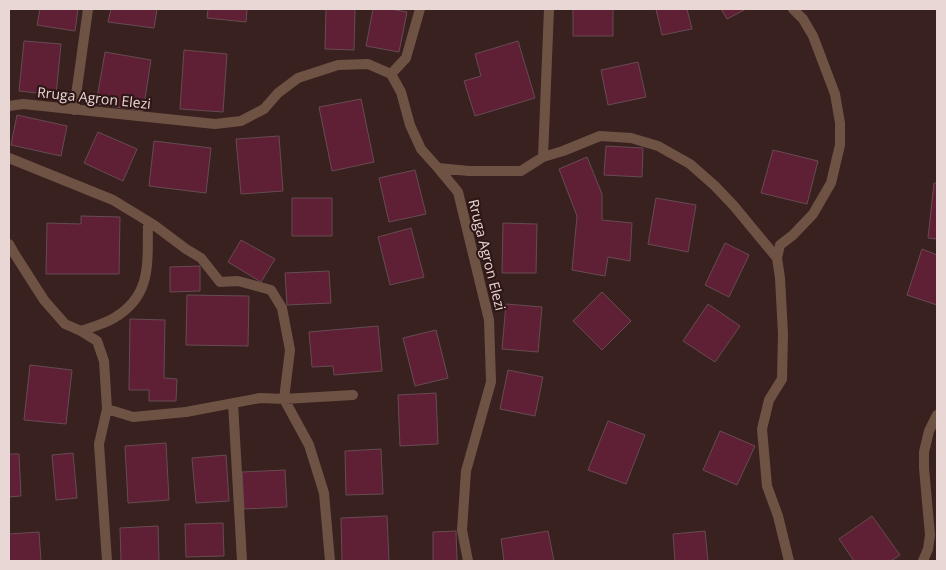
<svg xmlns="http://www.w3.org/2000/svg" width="946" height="570" font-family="'Open Sans',sans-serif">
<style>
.building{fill:#5f2036;stroke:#664b52}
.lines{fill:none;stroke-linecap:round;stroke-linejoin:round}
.lane{stroke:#6e5345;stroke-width:10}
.labels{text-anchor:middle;stroke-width:4.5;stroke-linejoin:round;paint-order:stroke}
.street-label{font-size:14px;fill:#e9d7d6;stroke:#2f1716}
</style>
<rect width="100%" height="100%" fill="#39211f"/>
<path class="building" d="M40,9H78L75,31L37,25Z
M111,9H157L154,28L108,22Z
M208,9H247L246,22L207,18Z
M326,9H355L354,50L325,49Z
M373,9H390L407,12L399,52L366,46Z
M573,9H613V36H573Z
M656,9H687L692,29L662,35Z
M721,9H746L727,19Z
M24,41L61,44L56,95L19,91Z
M518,41L535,98L475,116L464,81L481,76L475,54Z
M184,50L227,54L223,112L180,109Z
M105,52L151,60L143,111L96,104Z
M638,62L646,97L608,105L601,70Z
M361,99L374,162L332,171L319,107Z
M17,115L67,126L61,156L11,145Z
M98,132L137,149L123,181L84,163Z
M279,136L283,191L241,194L236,139Z
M154,141L211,148L206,193L149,186Z
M606,146L643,148L642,177L604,175Z
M773,150L818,161L807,204L761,193Z
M587,157L602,194V220L632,223L630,261L608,257L605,276L572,270L577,216L559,169Z
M415,170L426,214L389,222L379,178Z
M934,183H937V239L928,238Z
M292,198H332V236H292Z
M656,198L696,205L688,252L648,244Z
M81,216L120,217L119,274H46L47,223L81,224Z
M503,223L537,224L536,273H502Z
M411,228L424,277L390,285L378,237Z
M241,240L275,259L261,282L228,262Z
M725,243L749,255L729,297L705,285Z
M922,249L937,255V305L907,295Z
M200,266V291L170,292V267Z
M329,271L331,303L287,305L285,273Z
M602,292L631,321L602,350L573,321Z
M187,295L249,296L248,346L186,345Z
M506,304L542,307L538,352L502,349Z
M708,304L740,326L715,362L683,341Z
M130,319L165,320L164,378L177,379L176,401H149V390H129Z
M378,326L382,371L334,375L333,366L312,367L309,332Z
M436,330L448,378L415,386L403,338Z
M30,365L72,370L66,424L24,420Z
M508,370L543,377L535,416L500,409Z
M436,393L438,444L400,446L398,395Z
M608,421L645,435L626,484L588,470Z
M720,431L755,446L737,485L703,470Z
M166,443L169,500L128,503L125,446Z
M381,449L383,494L346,495L345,451Z
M73,453L77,498L56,500L52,455Z
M9,454H19L21,496L9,497Z
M226,455L229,501L196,503L192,458Z
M285,470L287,507L244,509L242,472Z
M387,516L389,561H342L341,518Z
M872,516L900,555L891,561H854L839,539Z
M223,523L224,556L186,557L185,524Z
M158,526L159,561H121L120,528Z
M456,531L457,561H433V532Z
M548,531L554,561H504L501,539Z
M705,531L708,561H675L673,534Z
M39,532L41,561H9V534Z"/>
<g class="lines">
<path class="lane" d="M391,74L406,58L420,9
M9,106L23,104L215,124L241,121L264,109L278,93L298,78L338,65L368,64L391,74L401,92L410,125L421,149L438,168L458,192L489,320L491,382L466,471L462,530L468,561
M74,110L88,9
M543,157L549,9
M9,158L113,200L154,225L186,249L201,258L220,282L238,281L271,290L282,308L290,350L284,399L309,445L324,493L330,561
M438,168L469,171H521L543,157L563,151L600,136L631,138L658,146L690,164L715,186L734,206L777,258L780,278L783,334L782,379L769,400L762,429L767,486L778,516L789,561
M9,244L14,253L44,300L65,324L81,331L97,341L104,361L107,409L99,444L107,561
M777,258L780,245L793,235L813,214L831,183L840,145V123L835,94L813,36L803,19L793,9
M81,331C92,327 104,324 114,318C153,295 147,262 148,222
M233,403L242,561
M107,409L133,417L186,412L260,398L284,399L353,395
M923,561L928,549L930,535L924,468V452L929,431L937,415"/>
</g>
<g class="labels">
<g class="street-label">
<text transform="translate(94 98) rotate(6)" y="5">Rruga Agron Elezi</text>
<text transform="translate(487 255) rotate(76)" y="5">Rruga Agron Elezi</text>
</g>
</g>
<rect width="946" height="570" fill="none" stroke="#e9d7d6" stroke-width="20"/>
</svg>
